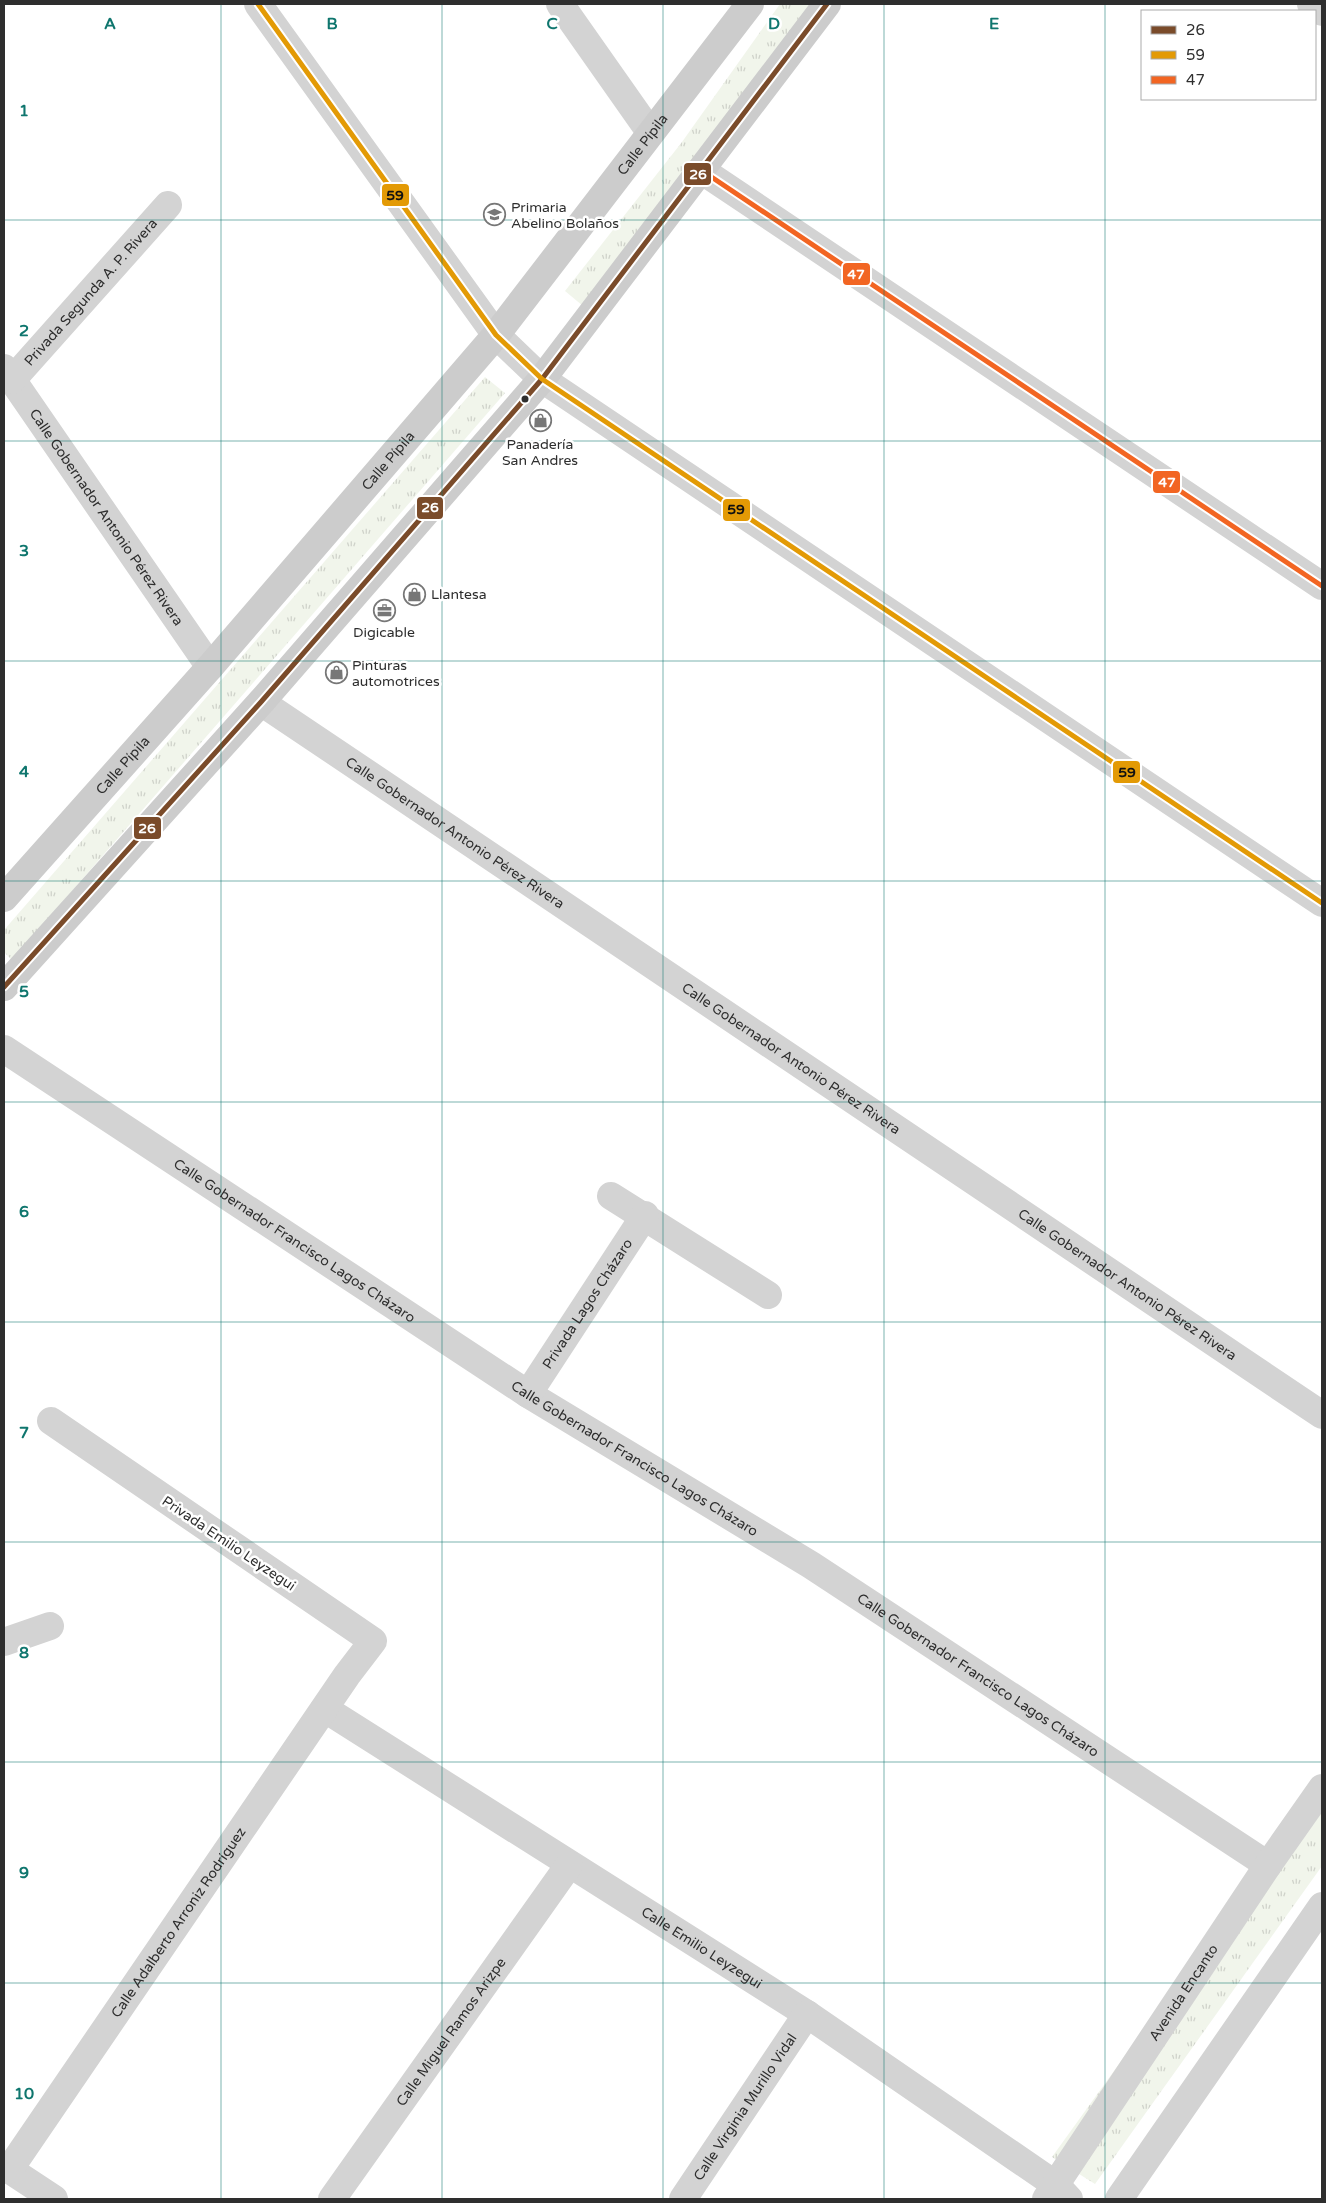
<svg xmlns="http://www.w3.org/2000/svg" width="1326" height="2203" font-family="'Varela Round',sans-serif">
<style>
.grass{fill:url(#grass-tufts)}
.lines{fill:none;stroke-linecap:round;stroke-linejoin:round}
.street{stroke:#d3d3d3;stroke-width:28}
.secondary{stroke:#ccc;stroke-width:28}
.bus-1-casing{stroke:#fff;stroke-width:9}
.bus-2-casing{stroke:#fff;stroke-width:9}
.bus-3-casing{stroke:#fff;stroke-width:9}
.bus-1{stroke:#7a4b2a;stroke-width:5}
.bus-2{stroke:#e39a05;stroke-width:5}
.bus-3{stroke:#f26522;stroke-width:5}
.grid{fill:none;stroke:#0f766e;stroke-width:1;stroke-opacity:0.55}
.bus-dot{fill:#2e2e2e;stroke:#fff;stroke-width:2}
.labels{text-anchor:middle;stroke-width:5;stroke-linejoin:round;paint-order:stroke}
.street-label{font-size:14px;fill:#2e2e2e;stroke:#fff}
.poi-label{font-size:14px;fill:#2e2e2e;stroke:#fff;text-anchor:start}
.grid-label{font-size:16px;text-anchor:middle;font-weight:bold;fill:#0f766e;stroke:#fff;stroke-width:5;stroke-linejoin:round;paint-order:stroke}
.line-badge{stroke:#fff;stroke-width:2}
.badge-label{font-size:14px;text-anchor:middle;font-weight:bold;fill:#fff}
.pale-badge-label{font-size:14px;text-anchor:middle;font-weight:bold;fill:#111}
</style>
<defs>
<pattern id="grass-tufts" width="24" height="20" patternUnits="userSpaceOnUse" patternTransform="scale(1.25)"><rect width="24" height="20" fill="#f1f5eb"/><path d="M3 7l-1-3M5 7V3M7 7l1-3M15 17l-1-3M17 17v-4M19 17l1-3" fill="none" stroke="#cfd2ca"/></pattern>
</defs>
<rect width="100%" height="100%" fill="#fff"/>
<path class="grass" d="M780,4H819L583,306L565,291L682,142Z
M485,377L505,393L12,960L4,952V930Z
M1322,1782V1866L1095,2184L1052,2157Z"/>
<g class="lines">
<g class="street">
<path d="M258,4L496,335L542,379L1322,903"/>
<path d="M560,4L650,132"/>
<path d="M1311,4L1322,12"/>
<path d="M701,170L1322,586"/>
<path id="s1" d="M4,368L210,667"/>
<path id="s2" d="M12,380L168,205"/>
<path id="s3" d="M261,702L1322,1415"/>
<path id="s4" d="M4,1049L528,1394L811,1565L1268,1865"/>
<path d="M611,1196L768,1295"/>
<path id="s5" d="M528,1394L645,1215"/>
<path d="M4,1642L50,1626"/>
<path id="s6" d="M325,1709L807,2014L1056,2185L1069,2199"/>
<path d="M4,2166L54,2199"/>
<path id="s7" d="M9,2170L347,1675L373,1641L51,1421"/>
<path id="s8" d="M332,2199L569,1865"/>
<path id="s9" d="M683,2199L807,2014"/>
<path id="s10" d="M1046,2199L1268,1865L1322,1788"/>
<path d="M1119,2199L1322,1906"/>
</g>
<g class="secondary">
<path id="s11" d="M4,898L210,667L496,335L750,4"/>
<path d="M4,987L261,702L542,379L827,4"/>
</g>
<defs>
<path id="bus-1" d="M4,987L261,702L542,379L827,4"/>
<path id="bus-2" d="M258,4L496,335L542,379L1322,903"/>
<path id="bus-3" d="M701,170L1322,586"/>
</defs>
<use href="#bus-1" class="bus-1-casing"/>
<use href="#bus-2" class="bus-2-casing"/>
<use href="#bus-3" class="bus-3-casing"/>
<use href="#bus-1" class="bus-1"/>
<use href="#bus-2" class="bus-2"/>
<use href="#bus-3" class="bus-3"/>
</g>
<path class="grid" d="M221,4V2199M442,4V2199M663,4V2199M884,4V2199M1105,4V2199M4,220H1322M4,441H1322M4,661H1322M4,881H1322M4,1102H1322M4,1322H1322M4,1542H1322M4,1762H1322M4,1983H1322"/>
<defs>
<symbol id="school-ring" viewBox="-11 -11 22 22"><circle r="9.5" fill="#fff" stroke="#777" stroke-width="1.5"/><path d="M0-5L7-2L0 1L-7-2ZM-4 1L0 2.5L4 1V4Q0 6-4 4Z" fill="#777"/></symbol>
<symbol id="shop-ring" viewBox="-11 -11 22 22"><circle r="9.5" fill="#fff" stroke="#777" stroke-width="1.5"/><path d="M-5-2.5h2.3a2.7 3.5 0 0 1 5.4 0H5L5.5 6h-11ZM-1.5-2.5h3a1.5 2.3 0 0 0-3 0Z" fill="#777"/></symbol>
<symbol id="office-ring" viewBox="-11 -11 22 22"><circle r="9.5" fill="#fff" stroke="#777" stroke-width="1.5"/><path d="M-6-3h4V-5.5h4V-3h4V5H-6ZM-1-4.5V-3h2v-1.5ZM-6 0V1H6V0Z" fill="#777"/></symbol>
</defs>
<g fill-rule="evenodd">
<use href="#school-ring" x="482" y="202" width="25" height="25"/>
<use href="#shop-ring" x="528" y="408" width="25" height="25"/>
<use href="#shop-ring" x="402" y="582" width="25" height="25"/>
<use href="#office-ring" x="372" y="598" width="25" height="25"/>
<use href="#shop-ring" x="324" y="660" width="25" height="25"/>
</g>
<circle class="bus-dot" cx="525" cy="399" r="4.5"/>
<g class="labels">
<g class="street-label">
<text dy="5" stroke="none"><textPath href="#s11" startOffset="988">Calle Pípila</textPath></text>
<text dy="5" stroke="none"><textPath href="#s2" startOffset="118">Privada Segunda A. P. Rivera</textPath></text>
<text dy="5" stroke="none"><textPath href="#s11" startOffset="582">Calle Pípila</textPath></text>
<text dy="5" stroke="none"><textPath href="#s1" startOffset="181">Calle Gobernador Antonio Pérez Rivera</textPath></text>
<text dy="5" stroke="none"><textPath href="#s11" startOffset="178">Calle Pípila</textPath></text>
<text dy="5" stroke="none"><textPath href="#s3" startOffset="234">Calle Gobernador Antonio Pérez Rivera</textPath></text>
<text dy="5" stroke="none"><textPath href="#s3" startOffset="639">Calle Gobernador Antonio Pérez Rivera</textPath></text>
<text dy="5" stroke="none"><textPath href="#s4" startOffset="348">Calle Gobernador Francisco Lagos Cházaro</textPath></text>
<text dy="5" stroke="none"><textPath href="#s3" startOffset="1044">Calle Gobernador Antonio Pérez Rivera</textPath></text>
<text dy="5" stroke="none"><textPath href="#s5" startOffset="108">Privada Lagos Cházaro</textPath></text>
<text dy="5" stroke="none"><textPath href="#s4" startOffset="752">Calle Gobernador Francisco Lagos Cházaro</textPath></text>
<text transform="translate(229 1543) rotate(34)" y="5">Privada Emilio Leyzegui</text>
<text dy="5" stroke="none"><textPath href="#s4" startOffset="1158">Calle Gobernador Francisco Lagos Cházaro</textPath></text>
<text dy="5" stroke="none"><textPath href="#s7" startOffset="300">Calle Adalberto Arroniz Rodríguez</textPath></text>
<text dy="5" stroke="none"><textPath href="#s6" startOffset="446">Calle Emilio Leyzegui</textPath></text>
<text dy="5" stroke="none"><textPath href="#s10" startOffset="248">Avenida Encanto</textPath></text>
<text dy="5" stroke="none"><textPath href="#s8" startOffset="205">Calle Miguel Ramos Arizpe</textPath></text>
<text dy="5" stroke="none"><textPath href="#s9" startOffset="111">Calle Virginia Murillo Vidal</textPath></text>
</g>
<g class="poi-label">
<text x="511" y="212">Primaria<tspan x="511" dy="16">Abelino Bolaños</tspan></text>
<text x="540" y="449" text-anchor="middle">Panadería<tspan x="540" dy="16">San Andres</tspan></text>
<text x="431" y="599">Llantesa</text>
<text x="384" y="637" text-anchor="middle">Digicable</text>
<text x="352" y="670">Pinturas<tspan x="352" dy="16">automotrices</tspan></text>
</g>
</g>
<g class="grid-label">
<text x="110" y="29">A</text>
<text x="332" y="29">B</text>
<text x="552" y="29">C</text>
<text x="774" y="29">D</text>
<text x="994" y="29">E</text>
<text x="24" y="116">1</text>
<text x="24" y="336">2</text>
<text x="24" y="556">3</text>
<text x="24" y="777">4</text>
<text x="24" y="997">5</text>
<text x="24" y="1217">6</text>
<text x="24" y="1438">7</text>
<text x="24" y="1658">8</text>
<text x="24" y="1878">9</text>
<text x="24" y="2099">10</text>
</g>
<g class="line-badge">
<rect x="683" y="162" width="29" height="24" rx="5" fill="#7a4b2a"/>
<rect x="381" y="183" width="29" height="24" rx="5" fill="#e39a05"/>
<rect x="842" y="262" width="29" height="24" rx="5" fill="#f26522"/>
<rect x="1152" y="470" width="29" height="24" rx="5" fill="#f26522"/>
<rect x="416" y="496" width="28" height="24" rx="5" fill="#7a4b2a"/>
<rect x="722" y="498" width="29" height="24" rx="5" fill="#e39a05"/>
<rect x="1112" y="760" width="29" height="24" rx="5" fill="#e39a05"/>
<rect x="133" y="816" width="29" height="24" rx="5" fill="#7a4b2a"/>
</g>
<g class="badge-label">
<text x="698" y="179">26</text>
<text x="856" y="279">47</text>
<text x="1167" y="487">47</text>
<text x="430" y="512">26</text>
<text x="147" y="833">26</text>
</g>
<g class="pale-badge-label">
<text x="395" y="200">59</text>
<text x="736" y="514">59</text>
<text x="1127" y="777">59</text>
</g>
<rect width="1326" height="2203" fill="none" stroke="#2e2e2e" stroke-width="10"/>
<rect x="1141" y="10" width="175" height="90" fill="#ffffff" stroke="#ababab"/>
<rect x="1151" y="26" width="25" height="8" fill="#7a4b2a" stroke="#ababab"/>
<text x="1186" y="35" font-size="15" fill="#2e2e2e">26</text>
<rect x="1151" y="51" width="25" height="8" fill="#e39a05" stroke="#ababab"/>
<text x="1186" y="60" font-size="15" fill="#2e2e2e">59</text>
<rect x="1151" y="76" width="25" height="8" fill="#f26522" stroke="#ababab"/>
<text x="1186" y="85" font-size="15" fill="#2e2e2e">47</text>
</svg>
